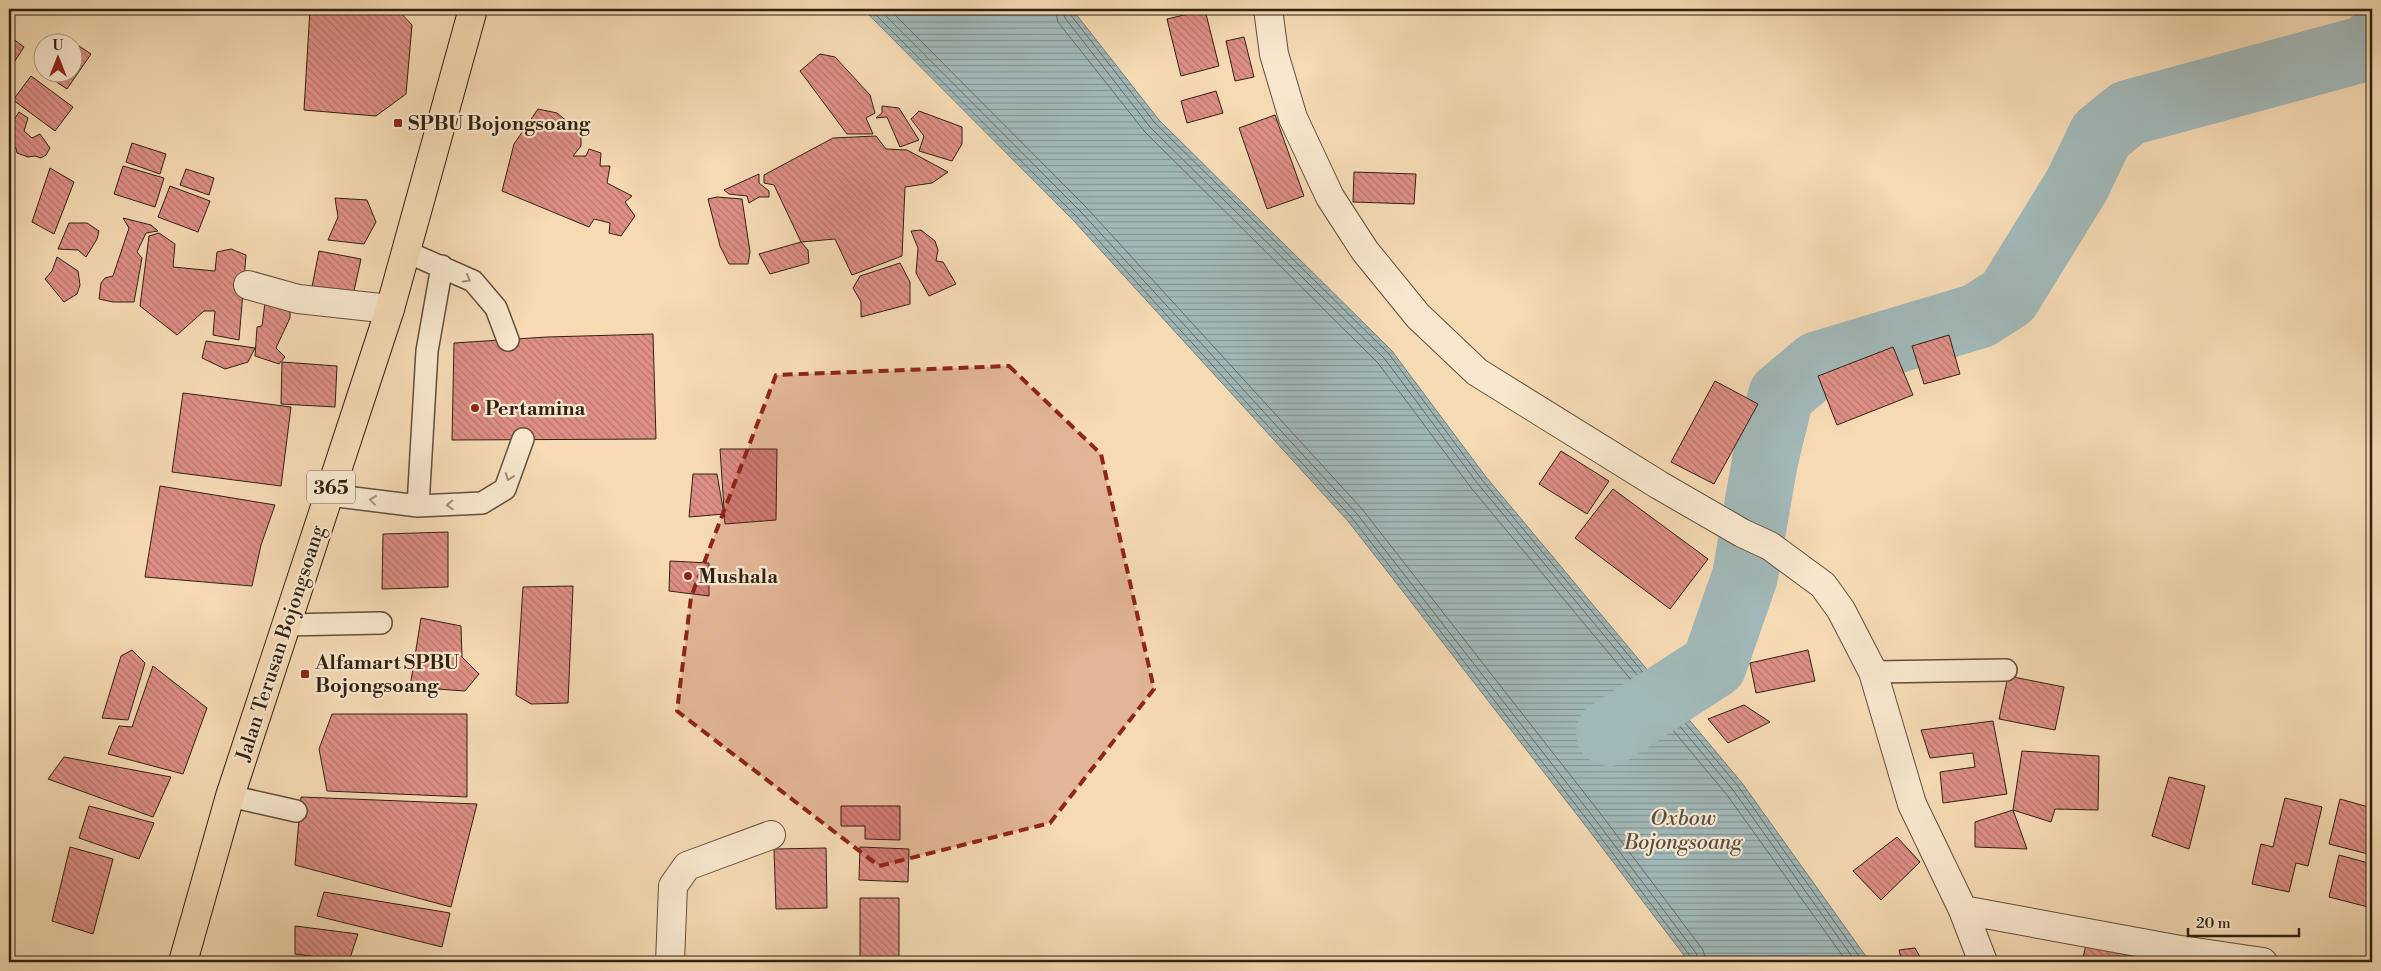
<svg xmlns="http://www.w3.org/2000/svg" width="2381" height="971" font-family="'Libre Bodoni',serif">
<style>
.water{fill:url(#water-rules);stroke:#747c76}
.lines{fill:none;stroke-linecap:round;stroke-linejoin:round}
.shore{stroke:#686c66;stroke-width:1}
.river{stroke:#a1b8b8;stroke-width:66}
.building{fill:url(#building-back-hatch);stroke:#302113}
.service-casing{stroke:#614f3b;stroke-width:24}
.minor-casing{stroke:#614f3b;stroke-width:30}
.primary-casing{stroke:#302113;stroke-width:30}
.service{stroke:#f8e7ce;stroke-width:21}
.minor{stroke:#f8e7ce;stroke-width:28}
.primary{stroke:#f5dab4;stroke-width:28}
.oneway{stroke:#9e8e7a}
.marked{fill:#8f2418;fill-opacity:0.2;stroke:#8f2418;stroke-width:4;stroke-dasharray:10 6;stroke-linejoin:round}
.poi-dot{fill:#8f2418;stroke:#f8e7ce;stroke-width:2}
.labels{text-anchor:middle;stroke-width:4.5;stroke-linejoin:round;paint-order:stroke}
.shield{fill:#f8e7ce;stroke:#6c5c4b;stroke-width:1}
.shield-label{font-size:19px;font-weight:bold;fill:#302113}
.poi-label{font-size:20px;font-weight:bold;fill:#302113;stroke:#f8e7ce;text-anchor:start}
.street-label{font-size:20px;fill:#302113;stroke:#f8e7ce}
.water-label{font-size:21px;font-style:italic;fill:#524e45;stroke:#f8e7ce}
</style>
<defs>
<pattern id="water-rules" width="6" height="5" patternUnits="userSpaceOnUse" patternTransform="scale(1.25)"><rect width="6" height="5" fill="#a1b8b8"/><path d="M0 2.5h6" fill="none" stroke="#849594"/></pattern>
<pattern id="building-back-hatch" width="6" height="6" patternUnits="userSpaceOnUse" patternTransform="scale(1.25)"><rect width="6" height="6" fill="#df8f86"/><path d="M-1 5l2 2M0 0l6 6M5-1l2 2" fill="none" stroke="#b5746c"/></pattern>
</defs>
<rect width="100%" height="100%" fill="#f5dab4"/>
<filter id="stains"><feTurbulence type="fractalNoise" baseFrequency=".004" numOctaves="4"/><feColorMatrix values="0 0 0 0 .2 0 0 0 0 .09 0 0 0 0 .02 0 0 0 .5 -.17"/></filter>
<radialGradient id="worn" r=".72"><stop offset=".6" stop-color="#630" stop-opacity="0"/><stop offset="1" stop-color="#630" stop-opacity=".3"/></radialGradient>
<path class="water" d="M863,9H1072L1159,120L1392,351L1486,477L1742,783L1870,962H1689L1585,825L1348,521L1073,220Z"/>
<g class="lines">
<path class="shore" d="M870,9L1076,216L1352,518L1589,822L1691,957L1693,962
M879,9L1081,212L1357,514L1594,818L1696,953L1699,962
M889,9L1086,207L1362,509L1600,813L1703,950L1706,962
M1055,9L1058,22L1145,132L1378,363L1472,489L1727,795L1847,962
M1062,9L1065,18L1150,127L1384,358L1478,484L1733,790L1856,962
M1069,9L1070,14L1155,123L1389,354L1482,480L1738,786L1863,962"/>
<path class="river" d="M1609,733L1714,665L1745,576L1765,461L1781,395L1818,364L1978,316L2008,297L2077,185L2101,135L2128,113L2367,48L2372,43"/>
</g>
<path class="building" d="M310,9H397L412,25L406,94L376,116L304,110Z
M1205,10L1219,66L1181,76L1167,19Z
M9,36L24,47L9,70Z
M64,36L91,54L67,89L40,71L42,67V72H72V42H59Z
M1244,37L1254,77L1235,81L1226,41Z
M820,54L835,57L870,95L875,113L866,118L873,134H847L800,71Z
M31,76L73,107L55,131L13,100Z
M1216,91L1223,113L1187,123L1181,101Z
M882,106L899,108L919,140L900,147L887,117L876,118L882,113Z
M538,109L557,113L581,133V146L573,156H586L589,149L601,153L600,166H610L607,183L632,196L625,202L635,216L621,236L609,233L610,223L594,219L589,227L502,191L514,144Z
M919,111L962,127V144L952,161L919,151L924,136L911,119Z
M19,112L28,118L24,131L32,138L40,134L50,148L46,155L41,158L35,156L28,157L17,153L16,148L12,147L9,155V128Z
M1275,115L1304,196L1267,209L1239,128Z
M876,136L886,149L907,150L948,172L932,183L905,187L902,256L852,275L835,239L801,242L774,185L764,183V175L833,138Z
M132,143L166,154L160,174L126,162Z
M123,166L164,178L155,207L114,194Z
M50,168L74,182L54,234L32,222Z
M186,169L214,178L209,195L180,185Z
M1354,172L1416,174L1414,204L1353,202Z
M759,174V183L769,191V197H759L749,203L747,196L729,194L724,190Z
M170,186L210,201L198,232L158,217Z
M717,197L742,199L750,252L748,264H729L720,246L708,199Z
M335,198L367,200L376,222L364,244L328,240L338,217Z
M123,218L151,225L158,231L146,233L137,252L142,258L134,302H113L99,299L101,283L105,278L113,276L129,228Z
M69,223H87L99,231L97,239L86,257L78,250L58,249Z
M921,230L935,241L938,250L936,261L943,262L956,284L929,296L916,273L918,248L911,231Z
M159,233L175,244L173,267L215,271L217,252L231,249L246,255L239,340L213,335L215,311H204L177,335L140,306L149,236Z
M801,242L808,250L809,263L770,274L759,254Z
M319,251L361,259L352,300L311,292Z
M57,257L78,271L80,285L77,294L64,302L45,279L52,271Z
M900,263L910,282V304L861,317V302L853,288L860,276Z
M266,295L290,300V318L276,348L285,357L279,364L255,356L257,327L262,326Z
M653,334L656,439L452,440L454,343L547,337Z
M1949,335L1960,374L1924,384L1912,346Z
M206,341L255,348L248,362L225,369L202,358Z
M1893,347L1913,395L1837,425L1818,376Z
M282,362L337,366L335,407L281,404Z
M1715,381L1758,404L1714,484L1671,462Z
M183,393L291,407L281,486L172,472Z
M720,449H777L776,520L725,524Z
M1561,451L1609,481L1587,514L1539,484Z
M693,474H717L724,514L689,517Z
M160,486L275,505L261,545L252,586L145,577Z
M1613,489L1708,559L1670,609L1575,538Z
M448,532V587L382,589L383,534Z
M670,561L709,563V596L669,591Z
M573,586L568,703L531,704L516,695L523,587Z
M421,618L461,626L462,657L479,674L465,691L410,687Z
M132,650L145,663L128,720L102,718L121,656Z
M1808,650L1815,681L1756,693L1750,663Z
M153,666L207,708L183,774L108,754L119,726L132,727Z
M2008,676L2064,687L2055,730L1999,719Z
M1744,705L1770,722L1728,743L1708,719Z
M332,714H467V797L327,791L319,749Z
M1993,721L2007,794L1943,803L1940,772L1975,767L1973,753L1930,758L1921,730Z
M2022,751L2099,756L2098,810L2055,809L2051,822L2013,810Z
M64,757L171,777L153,817L48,779Z
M2169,777L2205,786L2189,849L2152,836Z
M301,797L477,804L451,907L295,865Z
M2285,798L2322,807L2308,866L2296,863L2289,892L2252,884L2261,844L2273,847Z
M2340,799L2372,808V855L2329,844Z
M89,806L154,823L139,859L79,838Z
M841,806H900V840L865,839V826H841Z
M2013,810L2027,849L1975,847V822Z
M1897,837L1920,862L1881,900L1853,871Z
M70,847L113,859L93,934L52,921Z
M860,847L909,849L908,882L859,880Z
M826,848L827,908L776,909L774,849Z
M2339,855L2372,864V908L2329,897Z
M324,892L450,913L442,947L317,916Z
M860,898H899V959H860Z
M295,926L358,934L349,961L295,954Z
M2086,945L2150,954L2146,962H2082Z
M1915,948L1923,962H1902L1899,950Z"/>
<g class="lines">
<defs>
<path id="service" d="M407,252L473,281L496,308L508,340
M329,495L418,506L482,503L505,489L523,439
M418,506L427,351L442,266
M285,625L381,623
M1873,672L2006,670
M230,796L296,811"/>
<path id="minor" d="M1268,9L1274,54L1293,118L1330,197L1365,251L1418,316L1477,372L1659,485L1742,533L1770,546L1823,585L1841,610L1873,672L1912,804L1963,910L1983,962
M248,285L298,299L390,309
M1963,910L2175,949L2263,962
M670,962L673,886L687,866L771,835"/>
<path id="primary" d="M183,962L230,796L390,309L473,9"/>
</defs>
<use href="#service" class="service-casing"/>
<use href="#minor" class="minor-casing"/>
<use href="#primary" class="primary-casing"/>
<use href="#service" class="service"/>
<use href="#minor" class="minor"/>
<use href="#primary" class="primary"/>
</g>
<defs><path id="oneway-chevron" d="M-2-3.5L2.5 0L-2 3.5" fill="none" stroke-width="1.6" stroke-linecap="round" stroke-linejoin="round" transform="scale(1.25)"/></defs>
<g class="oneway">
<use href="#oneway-chevron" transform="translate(467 279) rotate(29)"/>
<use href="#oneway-chevron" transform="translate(509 477) rotate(110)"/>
<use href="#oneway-chevron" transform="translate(373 500) rotate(-173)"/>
<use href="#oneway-chevron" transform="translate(450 505) rotate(178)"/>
</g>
<path class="marked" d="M1009,366L1101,454L1154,689L1050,823L879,866L677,711L691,597L776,375Z"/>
<g class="poi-dot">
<rect x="393" y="118" width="10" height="10" rx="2.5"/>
<circle cx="475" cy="408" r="5"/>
<circle cx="688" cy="576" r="5"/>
<rect x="300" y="669" width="10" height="10" rx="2.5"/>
</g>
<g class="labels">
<rect class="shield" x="307" y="470.5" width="48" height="33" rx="4"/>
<g class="shield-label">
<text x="331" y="494">365</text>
</g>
<g class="poi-label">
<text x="408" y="130">SPBU Bojongsoang</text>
<text x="485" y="415">Pertamina</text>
<text x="698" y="583">Mushala</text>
<text x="315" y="669">Alfamart SPBU<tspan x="315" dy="23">Bojongsoang</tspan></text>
</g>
<g class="street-label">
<text transform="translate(280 643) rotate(-72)" y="7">Jalan Terusan Bojongsoang</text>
</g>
<g class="water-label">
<text x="1683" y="825">Oxbow<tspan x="1683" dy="24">Bojongsoang</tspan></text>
</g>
</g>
<rect width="2381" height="971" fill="none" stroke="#f5dab4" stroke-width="30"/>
<rect x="10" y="10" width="2361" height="951" fill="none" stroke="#302113" stroke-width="2.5"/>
<rect x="15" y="15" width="2351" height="941" fill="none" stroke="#302113"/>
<g transform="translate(58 58)"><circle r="24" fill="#f8e7ce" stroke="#a89883"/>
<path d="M0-4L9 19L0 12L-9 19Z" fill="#8f2418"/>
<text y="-8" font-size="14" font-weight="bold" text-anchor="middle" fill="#302113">U</text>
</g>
<path d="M2188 928v8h111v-8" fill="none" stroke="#302113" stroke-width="2.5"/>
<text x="2196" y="928" font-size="15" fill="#302113" stroke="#f8e7ce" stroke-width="4" paint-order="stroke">20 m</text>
<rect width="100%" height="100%" filter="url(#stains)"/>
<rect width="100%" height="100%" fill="url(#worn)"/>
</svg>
